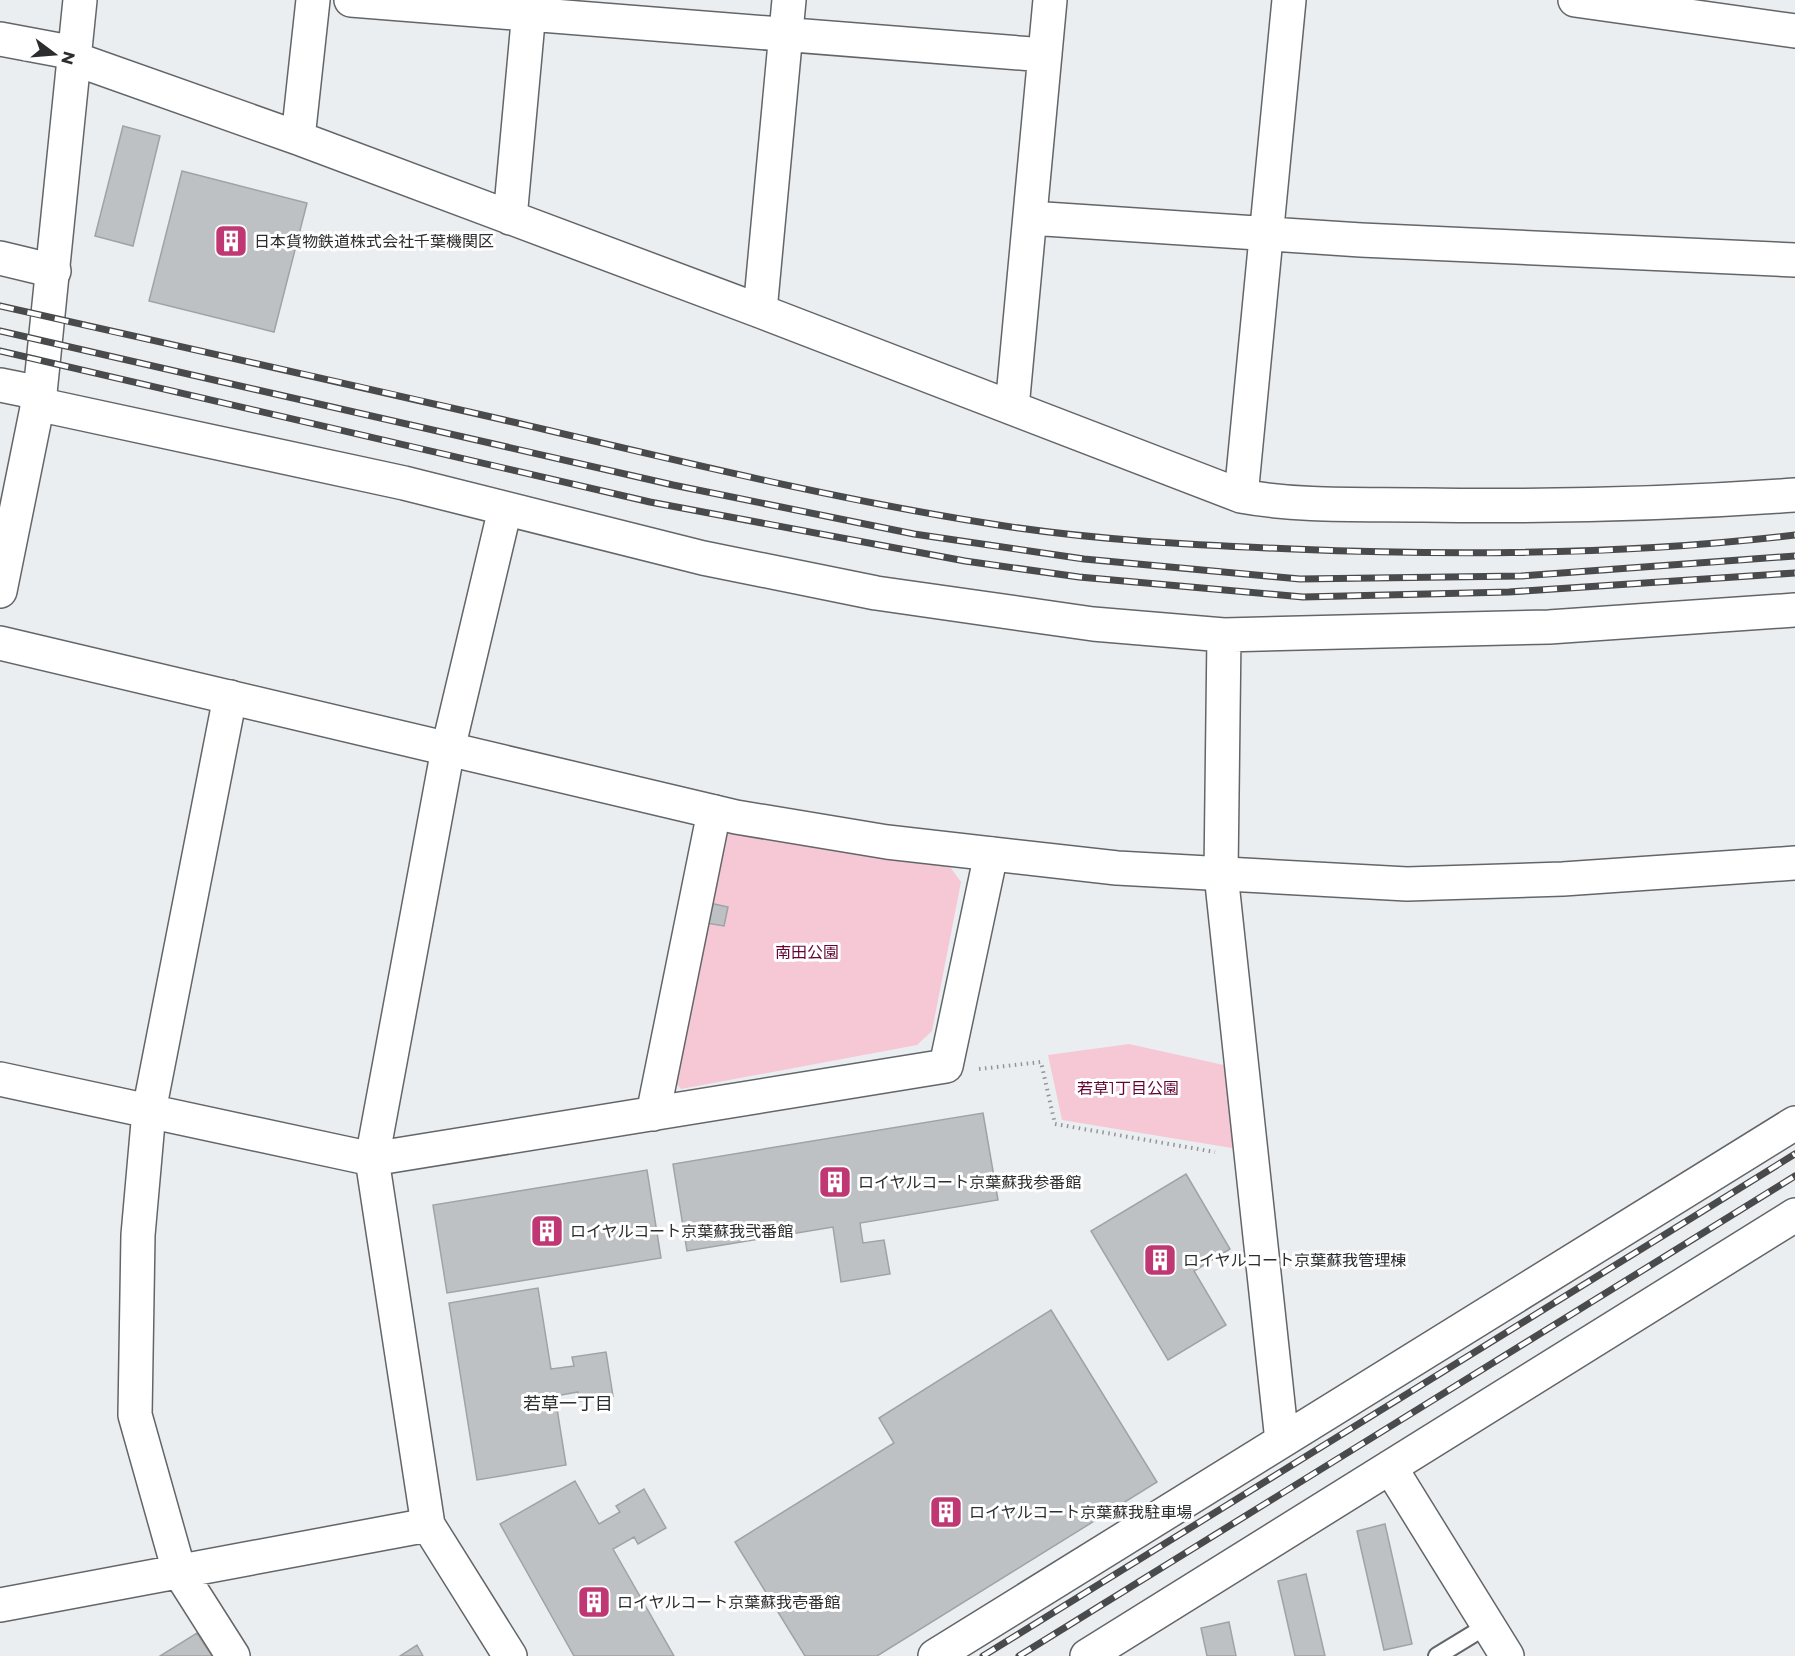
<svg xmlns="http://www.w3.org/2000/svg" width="1795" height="1656" font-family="Montserrat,'Noto Sans JP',sans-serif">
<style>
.green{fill:#f6c7d5}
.building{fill:#bec1c4;stroke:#9fa3a5;stroke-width:1.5}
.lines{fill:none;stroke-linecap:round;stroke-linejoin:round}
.service-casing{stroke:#636668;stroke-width:20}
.minor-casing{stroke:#636668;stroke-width:36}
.tertiary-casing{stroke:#636668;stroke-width:36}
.path{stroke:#939597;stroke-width:4;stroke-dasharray:1.5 4.5;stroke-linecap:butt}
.service{stroke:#fff;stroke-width:16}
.minor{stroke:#fff;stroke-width:33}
.tertiary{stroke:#fff;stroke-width:33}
.rail-casing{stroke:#494a4c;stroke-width:7}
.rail{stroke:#fff;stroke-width:4.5;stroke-dasharray:14;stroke-linecap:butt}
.labels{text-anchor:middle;stroke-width:6;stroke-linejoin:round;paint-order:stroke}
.poi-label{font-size:16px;fill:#2c2d2e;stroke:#fff;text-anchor:start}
.park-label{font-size:16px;fill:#640435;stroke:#fff}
.neighbourhood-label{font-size:18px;fill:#2c2d2e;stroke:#fff}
</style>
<rect width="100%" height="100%" fill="#ebeef1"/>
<path class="green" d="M733,826L948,864L961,882L932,1031L917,1045L681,1089L666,1072L716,847Z
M1129,1044L1228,1066L1238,1149L1062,1120L1048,1055Z"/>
<path class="building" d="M123,126L160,136L133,246L95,236Z
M182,171L307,203L274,332L149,301Z
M710,903L728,907L724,926L706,923Z
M983,1113L998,1200L860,1223L863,1243L884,1240L890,1274L841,1282L833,1227L687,1251L673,1164Z
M647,1170L661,1258L447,1293L433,1205Z
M1186,1174L1230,1249L1194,1271L1226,1325L1168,1360L1091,1231Z
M538,1288L551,1369L574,1366L572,1357L606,1352L613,1396L579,1401L578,1392L555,1396L566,1465L477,1480L449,1303Z
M1051,1310L1157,1482L877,1656H805L735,1542L894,1443L879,1418Z
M575,1481L599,1524L620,1512L616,1506L644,1489L666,1528L638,1544L634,1537L613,1549L674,1656H574L500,1524Z
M1385,1524L1412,1644L1384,1650L1357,1531Z
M1306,1574L1325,1656H1295L1278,1581Z
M1229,1622L1236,1656H1207L1201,1628Z
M197,1633L212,1656H160Z
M417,1645L423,1656H400Z"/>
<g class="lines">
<defs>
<path id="service" d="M1437,1656L1488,1625"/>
<path id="minor" d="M351,0L1045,55
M1575,0L1795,31
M0,39L75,53
M75,59L298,138L760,311L1241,496C1301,507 1362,504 1423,505C1547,507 1671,504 1795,495
M298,138L313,0
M510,218L530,0
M1030,218L1361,240L1795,260
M0,258L54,271
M760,311L789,0
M0,385L40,393
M37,404L404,483L703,558L876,593L1093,624L1224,635L1549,627L1795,610
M1012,408L1050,0
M1241,496L1289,0
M505,509L448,749L372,1159L428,1525L510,1656
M1224,635L1221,874L1282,1441
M230,697L149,1111L138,1235L135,1415L179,1571L233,1656
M0,1079L372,1159L946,1066L991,854
M653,1114L714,812
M1390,1467L1507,1656
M0,1605L428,1525
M935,1656L1795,1123
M1087,1656L1795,1215"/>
<path id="tertiary" d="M0,591L40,393L80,0
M0,643L736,817L887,842L1117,868L1407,884L1563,879L1795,863"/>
</defs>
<use href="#service" class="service-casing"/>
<use href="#minor" class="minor-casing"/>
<use href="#tertiary" class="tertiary-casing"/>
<path class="path" d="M979,1069L1041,1062L1055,1124L1215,1152"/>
<use href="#service" class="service"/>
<use href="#minor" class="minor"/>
<use href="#tertiary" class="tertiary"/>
<defs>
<path id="rail" d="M0,306C167,344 333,380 500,419C663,457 826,498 992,524C1091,540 1192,545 1293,549C1460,556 1628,555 1795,535
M0,331L673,485L914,534L1084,559L1300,579L1521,576L1795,556
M0,351L650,502L965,561L1079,577L1303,597L1509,592L1795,573
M983,1656L1795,1154
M1019,1656L1795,1176"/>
</defs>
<use href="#rail" class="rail-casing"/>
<use href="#rail" class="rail"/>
</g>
<defs>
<symbol id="building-square" viewBox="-11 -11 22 22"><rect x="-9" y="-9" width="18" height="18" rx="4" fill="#c03873" stroke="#fff"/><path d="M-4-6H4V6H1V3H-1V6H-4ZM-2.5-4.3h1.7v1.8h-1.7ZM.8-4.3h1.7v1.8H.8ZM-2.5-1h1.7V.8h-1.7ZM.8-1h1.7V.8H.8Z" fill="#fff"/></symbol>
</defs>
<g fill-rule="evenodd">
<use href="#building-square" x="212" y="222" width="38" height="38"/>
<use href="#building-square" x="816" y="1163" width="38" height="38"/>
<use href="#building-square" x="528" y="1212" width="38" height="38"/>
<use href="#building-square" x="1141" y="1241" width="38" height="38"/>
<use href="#building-square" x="927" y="1493" width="38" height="38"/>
<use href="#building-square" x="575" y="1583" width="38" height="38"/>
</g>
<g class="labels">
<g class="poi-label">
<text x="254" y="247">日本貨物鉄道株式会社千葉機関区</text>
<text x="858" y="1188">ロイヤルコート京葉蘇我参番館</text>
<text x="570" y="1237">ロイヤルコート京葉蘇我弐番館</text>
<text x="1183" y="1266">ロイヤルコート京葉蘇我管理棟</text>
<text x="969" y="1518">ロイヤルコート京葉蘇我駐車場</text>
<text x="617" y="1608">ロイヤルコート京葉蘇我壱番館</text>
</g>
<g class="park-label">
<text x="807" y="958">南田公園</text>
<text x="1128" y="1094">若草1丁目公園</text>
</g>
<g class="neighbourhood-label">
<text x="568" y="1410">若草一丁目</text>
</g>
</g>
<g transform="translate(54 54) rotate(106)" stroke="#ffffff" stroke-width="4.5" paint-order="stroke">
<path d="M0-4.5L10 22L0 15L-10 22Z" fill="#2c2d2e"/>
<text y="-9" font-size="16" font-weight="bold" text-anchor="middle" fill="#2c2d2e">N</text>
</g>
</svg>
